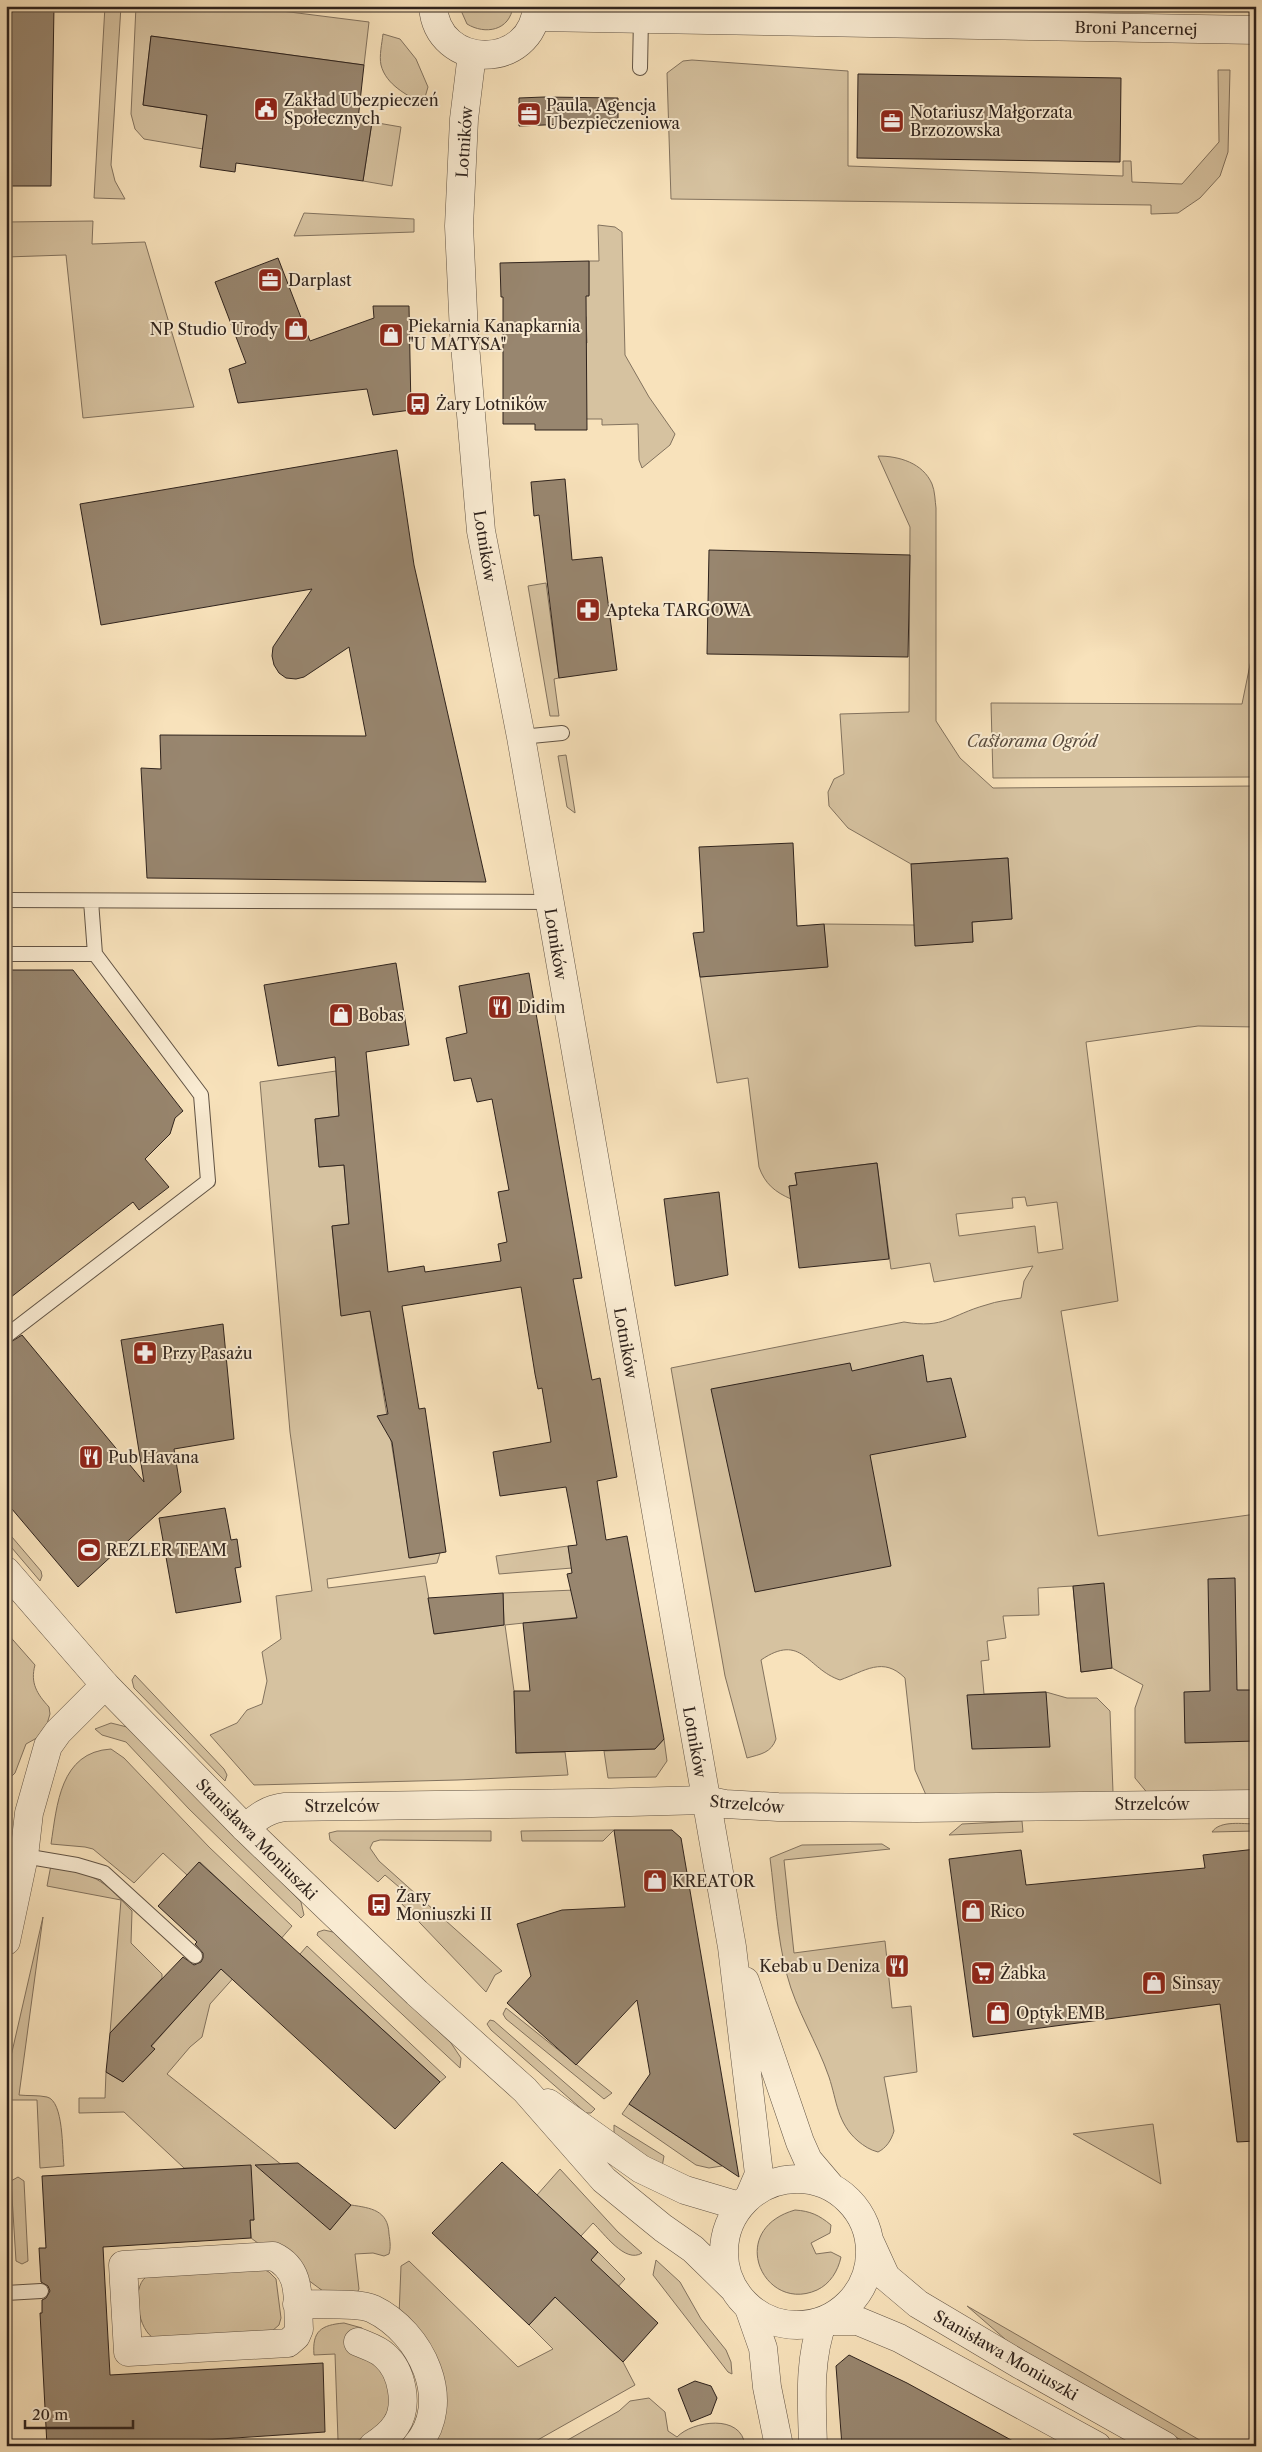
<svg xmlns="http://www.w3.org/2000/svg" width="1262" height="2452" font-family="'Libre Caslon Text',serif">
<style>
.green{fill:#d6c2a0;stroke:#82725e;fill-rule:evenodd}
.building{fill:#98866f;stroke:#2f231d}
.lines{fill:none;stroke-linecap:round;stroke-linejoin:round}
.service-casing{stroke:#615344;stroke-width:16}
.minor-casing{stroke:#615344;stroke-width:29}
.tertiary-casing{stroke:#615344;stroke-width:29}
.service{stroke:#faecd3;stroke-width:14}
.minor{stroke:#faecd3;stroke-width:28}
.tertiary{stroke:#faecd3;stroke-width:28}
.labels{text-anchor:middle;stroke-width:4;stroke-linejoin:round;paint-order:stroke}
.street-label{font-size:16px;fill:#2f231d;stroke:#faecd3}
.poi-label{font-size:16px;fill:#2f231d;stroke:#faecd3;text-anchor:start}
.park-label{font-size:16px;font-style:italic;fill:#594b3e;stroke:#faecd3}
</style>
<rect width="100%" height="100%" fill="#f8e2bb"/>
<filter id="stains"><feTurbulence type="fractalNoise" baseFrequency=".004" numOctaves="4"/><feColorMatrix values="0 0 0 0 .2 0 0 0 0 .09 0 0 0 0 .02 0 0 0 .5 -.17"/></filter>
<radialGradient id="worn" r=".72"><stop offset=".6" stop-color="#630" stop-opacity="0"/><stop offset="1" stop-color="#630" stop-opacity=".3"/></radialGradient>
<path class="green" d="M105,6H121L111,165L115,181L125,199L94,198Z
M136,6H242L369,22L364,65L151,36L143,105L207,115L203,149L144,139L135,129L131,114Z
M459,6H513C510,31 485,35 467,24Z
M383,34L400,39L416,59L428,87L423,104C407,95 386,85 381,65C379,56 382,43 383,34Z
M692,60L848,71V166L1123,176V161H1131L1132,182L1182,184L1219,142L1218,70H1230L1228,152L1220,176L1200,198L1178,213L1151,214V205L671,199L667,73L683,61Z
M372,122L401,127L392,186L363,181Z
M304,213L414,219V232L294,236Z
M93,221L92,244L145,242L194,407L83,418L66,255L6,257V222Z
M598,225L615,227L622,232L625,355L649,397L675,434L670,445L642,468L639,460L638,424L602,425V419H586L573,343H587L586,317L574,296L589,295V261H599Z
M878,456C899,456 923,463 932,484C935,491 935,501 936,508V721L960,758L993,788L1256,786V1027L1198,1026L1086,1042L1118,1301L1061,1311L1098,1536L1256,1514V1794L1149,1795L1135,1778V1708L1143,1685L1112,1668L1081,1672L1073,1586L1038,1588L1039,1615L1003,1616L1006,1638L987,1641L989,1660L981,1661L984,1694L1046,1692L1067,1698H1097L1110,1711L1113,1792L926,1795L915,1770L905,1678C883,1656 865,1671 840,1680C807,1669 802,1632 761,1660L776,1739C771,1753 761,1754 747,1758L725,1676L671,1368L904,1322C945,1329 950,1315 986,1305C997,1301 1009,1300 1021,1298L1024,1281L1033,1266L934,1282L930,1263L891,1269L877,1163L795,1173L797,1185L789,1186L791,1199C775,1192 765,1184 759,1167L748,1078L717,1083L700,977L827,967L824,924L914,925L956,943L973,942L972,922L1012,919L1008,858L911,864L848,828L829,806L828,792L834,779L844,774L840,714L909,712L910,527ZM1025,1197L1027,1206L1057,1202L1063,1249L1038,1253L1035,1226L959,1236L956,1214L1013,1208L1012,1198Z
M546,583L559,678L554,679L559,716H550L528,586Z
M1256,653V777L993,778L991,703L1242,704L1252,655Z
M566,755L575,812V813L567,807L558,756Z
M336,1071L339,1116L315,1119L319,1167L344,1165L349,1224L332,1226L341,1315L370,1311L410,1558L440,1553L437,1563L327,1579L328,1588L425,1576L435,1634L504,1625L503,1593L575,1590L580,1617L505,1625L514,1691L516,1753L565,1752L568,1775L457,1780L254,1785L210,1735L237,1723L247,1710L262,1704L267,1681L262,1652L281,1639L276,1596L312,1591L290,1432L260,1082Z
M6,1530L41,1571L42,1576L40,1581L6,1541Z
M568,1546L572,1568L499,1574L496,1556Z
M6,1632L35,1665C30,1683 37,1694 49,1707L50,1714L44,1734L26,1744L15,1773L6,1782Z
M135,1675L224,1769L227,1775L225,1781L134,1688L132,1680Z
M111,1723L127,1727L142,1740L301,1902L304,1915L301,1918L189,1809L126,1742L102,1735L95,1729Z
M664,1739L667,1761L656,1777L608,1778L604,1751L655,1749Z
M111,1749L124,1758L209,1847L292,1926L267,1955L237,1974L210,2004L202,2037L190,2047L167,2074L302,2181L330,2229L351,2205C371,2208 388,2210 389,2234C390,2241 391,2247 389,2254L384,2256L373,2253L355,2254L359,2289L356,2295L327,2294L251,2238L250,2220H254L242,2166L184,2168L124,2112L79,2113V2098H105L106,2072L123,2082L153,2051L150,2048L263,1921L200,1862L187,1875L163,1853L134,1883L93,1849L85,1847L51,1844C57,1805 60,1752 111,1749Z
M1022,1821L1023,1832L949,1835L962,1824Z
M1256,1824V1831L1212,1832C1220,1820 1243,1824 1256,1824Z
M614,1830L603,1841H522L521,1831Z
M337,1831H491V1841L380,1840L373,1842L370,1848L379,1861L502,1971L495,1975L486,1992L399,1901L406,1893L385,1875L378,1882L330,1840L329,1833Z
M882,1844L890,1849L784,1860L794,1953L885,1941L892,2008L911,2006L917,2072L884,2077L894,2131C891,2141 886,2148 878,2152C870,2150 864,2146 858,2141C837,2123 837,2101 829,2077C817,2042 796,2010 787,1975C777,1937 775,1896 770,1858L802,1845Z
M51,1865C97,1876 100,1877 132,1911L131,1943L162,1974V1978L110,2033L121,1900L47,1886Z
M43,1917L19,2095C28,2096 38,2095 47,2097C64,2101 62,2151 64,2166L40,2168L37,2100H6V2078Z
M324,1930L333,1932L451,2043L461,2058L460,2068L317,1935L318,1932Z
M307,1946L446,2077L440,2082L300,1954Z
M506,2008L612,2093L604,2099L506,2019L503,2014Z
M490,2020L494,2021L595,2109L591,2113H586L491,2030L487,2024Z
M629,2104L722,2166L709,2168L696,2165L622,2114Z
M1153,2124L1161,2184L1073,2134Z
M614,2125L664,2156L662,2167L614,2134Z
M560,2169L618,2232L642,2253C625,2264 604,2233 593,2223L581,2236L537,2195Z
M18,2177L24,2181L28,2261L22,2264L16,2261L11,2181Z
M795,2210C810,2211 819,2215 831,2225L830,2233L811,2243L816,2254L831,2252L841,2257C838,2271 830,2284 817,2290C764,2314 725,2230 795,2210Z
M598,2252L625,2279L584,2324L623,2362L635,2385L527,2446H432L438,2430L399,2316L401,2266L409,2261L518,2367L553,2349L529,2325Z
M656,2260L680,2282L701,2319L726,2350L731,2362L732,2374L728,2372L653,2275Z
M259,2267L269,2272L276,2279L281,2318L279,2325L272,2331L155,2339C138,2331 131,2288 146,2277Z
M967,2306L1210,2446H1194L1115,2408L1013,2346Z
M344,2323L362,2328L355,2353C361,2356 371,2359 375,2364C407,2398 386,2428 349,2445L338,2440L335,2354L314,2355C312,2331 321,2325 344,2323Z
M649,2398L665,2412L668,2431L677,2437C692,2421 742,2413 745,2446H557L619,2411L630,2401Z"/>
<path class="building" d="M6,6H54L51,186H6Z
M151,36L364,65L358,120L372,122L363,181L236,163L235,172L200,167L207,115L143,105Z
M858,74L1121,78L1120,162L857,158Z
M544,97L618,98V122L519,126V98Z
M278,258L310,341L374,318L373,306H409L411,410L373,415L367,389L238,403L229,369L246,363L215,282Z
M589,261V296H586L587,430H535V424H503V297H501L500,263Z
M397,450L414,565L486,882L147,878L141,768L161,769L160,735L366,736L349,647L304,677L296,679L286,678L279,673L274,665L272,656L273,647L312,589L101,625L80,504Z
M565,479L572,560L602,557L617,670L559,678L539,515L534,516L531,482Z
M709,550L910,555L908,657L707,654Z
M793,843L797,926L824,924L828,967L700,977L693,933L704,932L699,847Z
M1008,858L1012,919L972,922L973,942L915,946L911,864Z
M396,963L409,1045L366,1052L388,1272L424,1266L425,1272L501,1261L498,1244L507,1242L498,1192L509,1190L492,1099L477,1102L471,1078L454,1081L446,1038L467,1033L459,986L529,973L582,1278L573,1279L592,1380L600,1378L617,1477L597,1481L606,1540L627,1536L664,1739L655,1749L516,1753L514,1691H530L523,1623L577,1618L567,1574L572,1573L568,1546L577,1545L566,1487L500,1496L493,1452L551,1442L542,1388L538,1389L535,1374L521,1287L402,1306L419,1409L425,1408L446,1552L409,1558L392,1442L377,1416L388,1414L370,1311L341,1316L332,1226L349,1224L344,1165L319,1167L315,1119L339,1116L335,1057L278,1066L264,985Z
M6,970H73L183,1111L175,1118L170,1134L145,1159L169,1187L139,1210L133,1202L6,1301Z
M877,1163L889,1259L799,1268L789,1186L797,1185L795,1173Z
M719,1192L728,1275L675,1286L664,1199Z
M223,1324L234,1439L174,1449L181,1492L78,1587L6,1502V1345L22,1335L144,1482L121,1340Z
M923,1355L927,1382L951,1378L966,1437L870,1455L891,1566L755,1592L711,1389L850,1363L852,1371Z
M225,1508L231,1540L237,1539L241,1567L235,1568L241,1602L176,1613L159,1518Z
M1235,1578L1237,1690H1256V1741L1185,1743L1184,1692L1210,1691L1208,1579Z
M1104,1583L1112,1668L1081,1672L1073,1586Z
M503,1593L504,1625L434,1634L428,1598Z
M1046,1692L1050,1747L972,1749L967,1695Z
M614,1830H672L681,1838L739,2177L629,2104L650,2074L637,2000L576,2065L507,2003L531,1976L517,1924L562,1910L625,1907Z
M1256,1849V2141L1237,2142L1220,2004L973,2037L949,1859L1021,1850L1026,1885L1205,1868L1203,1855Z
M199,1862L440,2082L395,2129L221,1969L151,2046L155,2049L123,2082L106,2072L110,2033L183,1957L194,1965L201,1962L203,1958V1953L195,1944L197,1942L158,1906Z
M502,2162L598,2252L591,2260L658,2323L623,2362L555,2297L529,2325L432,2233Z
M298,2163L351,2205L330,2230L255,2165Z
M251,2165L254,2220H250L251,2238L103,2247L110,2375L323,2363L325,2432L115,2446H47L40,2313H42V2300L46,2298L50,2291L48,2286L41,2282L39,2248H46L42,2176Z
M849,2355L907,2383L1022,2446H842L836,2366Z
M695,2381L711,2386L717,2398L711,2414L691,2422L678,2389Z"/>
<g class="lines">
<defs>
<path id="service" d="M640,68L641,18
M521,737L562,733
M6,900L550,902
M91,901L95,954
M6,954H95L201,1095L208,1181L6,1336
M24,1856L77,1865L104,1873L195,1956
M6,2293L41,2291"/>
<path id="minor" d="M537,17L1256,30
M245,1828C258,1817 267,1809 285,1807L593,1803L705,1800L725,1804L778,1807L917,1808L1256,1804
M6,1941L24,1856L29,1813L48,1746L58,1732L105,1685
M273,2256C303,2270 297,2299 299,2329L296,2336L288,2343L128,2352L123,2265Z
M297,2304C316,2305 359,2302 373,2309C421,2332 455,2402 416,2446
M749,2308L763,2348L767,2387L779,2446
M358,2342C367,2346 378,2349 385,2356C402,2371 409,2406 396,2425C391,2433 382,2440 373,2446
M813,2446C812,2404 808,2361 823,2321"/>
<path id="tertiary" d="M433,6C437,71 533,71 537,6
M472,54L464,119L459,226L464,333L481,531L521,737L732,1947L759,2174L750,2195
M6,1571L105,1685L245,1828L417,1993L525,2090L604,2180L663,2228L693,2249L734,2289
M745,1981L800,2142L808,2160L831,2187
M548,2103L641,2169L685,2190L739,2206
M724 2252a73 73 0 1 1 146 0a73 73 0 1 1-146 0Z
M870,2242L886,2277L918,2304L1019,2364L1165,2446
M823,2321H858L899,2338L1097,2446"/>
</defs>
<use href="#service" class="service-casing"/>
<use href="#minor" class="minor-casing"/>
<use href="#tertiary" class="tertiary-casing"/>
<use href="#service" class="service"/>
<use href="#minor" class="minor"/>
<use href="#tertiary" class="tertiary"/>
</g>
<defs>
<symbol id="civic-square" viewBox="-11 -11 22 22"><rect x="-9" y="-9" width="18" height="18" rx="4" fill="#8f2418" stroke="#faecd3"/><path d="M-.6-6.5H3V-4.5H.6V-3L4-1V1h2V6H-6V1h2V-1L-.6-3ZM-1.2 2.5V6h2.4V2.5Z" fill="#fff"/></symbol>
<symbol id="office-square" viewBox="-11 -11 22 22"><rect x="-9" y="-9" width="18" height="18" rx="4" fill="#8f2418" stroke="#faecd3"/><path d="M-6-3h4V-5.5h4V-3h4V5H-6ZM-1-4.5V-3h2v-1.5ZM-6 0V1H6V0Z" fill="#fff"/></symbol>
<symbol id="shop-square" viewBox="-11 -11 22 22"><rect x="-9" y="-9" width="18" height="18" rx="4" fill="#8f2418" stroke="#faecd3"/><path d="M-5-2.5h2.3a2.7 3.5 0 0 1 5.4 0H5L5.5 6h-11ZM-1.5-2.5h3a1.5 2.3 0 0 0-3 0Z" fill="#fff"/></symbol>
<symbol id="bus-square" viewBox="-11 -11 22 22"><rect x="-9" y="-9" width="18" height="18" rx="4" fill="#8f2418" stroke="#faecd3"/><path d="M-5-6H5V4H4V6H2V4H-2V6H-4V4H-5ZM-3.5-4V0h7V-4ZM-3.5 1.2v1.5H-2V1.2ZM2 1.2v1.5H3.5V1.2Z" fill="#fff"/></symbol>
<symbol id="pharmacy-square" viewBox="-11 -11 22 22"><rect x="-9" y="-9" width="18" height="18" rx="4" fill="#8f2418" stroke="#faecd3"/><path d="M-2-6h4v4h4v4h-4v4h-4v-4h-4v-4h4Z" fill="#fff"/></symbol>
<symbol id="restaurant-square" viewBox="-11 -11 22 22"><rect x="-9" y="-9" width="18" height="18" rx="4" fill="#8f2418" stroke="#faecd3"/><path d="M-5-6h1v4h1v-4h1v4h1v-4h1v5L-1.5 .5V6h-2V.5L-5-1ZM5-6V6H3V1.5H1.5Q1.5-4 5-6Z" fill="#fff"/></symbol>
<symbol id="stadium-square" viewBox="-11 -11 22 22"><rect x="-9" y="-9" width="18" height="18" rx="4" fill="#8f2418" stroke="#faecd3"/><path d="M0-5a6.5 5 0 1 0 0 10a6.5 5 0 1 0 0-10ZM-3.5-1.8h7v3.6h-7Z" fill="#fff"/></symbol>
<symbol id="supermarket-square" viewBox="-11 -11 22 22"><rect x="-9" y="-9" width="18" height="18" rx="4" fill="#8f2418" stroke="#faecd3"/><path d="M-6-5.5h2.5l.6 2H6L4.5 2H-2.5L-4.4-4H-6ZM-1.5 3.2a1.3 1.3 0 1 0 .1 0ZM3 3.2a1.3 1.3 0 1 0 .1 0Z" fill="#fff"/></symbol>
</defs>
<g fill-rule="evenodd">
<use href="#civic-square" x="252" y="95" width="28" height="28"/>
<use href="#office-square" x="515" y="100" width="28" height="28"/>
<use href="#office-square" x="878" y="107" width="28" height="28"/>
<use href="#office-square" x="256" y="266" width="28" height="28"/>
<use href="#shop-square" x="282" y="315" width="28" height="28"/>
<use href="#shop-square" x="377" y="321" width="28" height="28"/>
<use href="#bus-square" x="404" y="390" width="28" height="28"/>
<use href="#pharmacy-square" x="574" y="596" width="28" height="28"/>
<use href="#restaurant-square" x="486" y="993" width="28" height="28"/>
<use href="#shop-square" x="327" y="1001" width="28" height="28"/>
<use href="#pharmacy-square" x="131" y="1339" width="28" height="28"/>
<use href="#restaurant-square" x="77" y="1443" width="28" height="28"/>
<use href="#stadium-square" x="75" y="1536" width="28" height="28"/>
<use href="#shop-square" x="641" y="1867" width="28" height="28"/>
<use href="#bus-square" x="365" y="1891" width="28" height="28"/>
<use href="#shop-square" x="959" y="1897" width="28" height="28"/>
<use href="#restaurant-square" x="883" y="1952" width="28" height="28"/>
<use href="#supermarket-square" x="969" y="1959" width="28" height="28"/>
<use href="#shop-square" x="1140" y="1969" width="28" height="28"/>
<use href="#shop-square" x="984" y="1999" width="28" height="28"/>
</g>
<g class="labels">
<g class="street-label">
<text transform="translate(1136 28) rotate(1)" y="6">Broni Pancernej</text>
<text transform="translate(464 142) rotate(-86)" y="6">Lotników</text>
<text transform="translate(485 546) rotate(81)" y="6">Lotników</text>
<text transform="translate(556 944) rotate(81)" y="6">Lotników</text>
<text transform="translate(626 1343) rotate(80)" y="6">Lotników</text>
<text transform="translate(695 1742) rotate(80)" y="6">Lotników</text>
<text transform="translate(747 1804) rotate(5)" y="6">Strzelców</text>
<text x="1152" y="1810">Strzelców</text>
<text x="342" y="1812">Strzelców</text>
<text transform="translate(257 1839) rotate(45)" y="6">Stanisława Moniuszki</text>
<text transform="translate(1006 2355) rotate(30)" y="6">Stanisława Moniuszki</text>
</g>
<g class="poi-label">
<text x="284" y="106">Zakład Ubezpieczeń<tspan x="284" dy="18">Społecznych</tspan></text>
<text x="546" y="111">Paula, Agencja<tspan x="546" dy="18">Ubezpieczeniowa</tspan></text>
<text x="910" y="118">Notariusz Małgorzata<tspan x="910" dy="18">Brzozowska</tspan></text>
<text x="288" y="286">Darplast</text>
<text x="408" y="332">Piekarnia Kanapkarnia<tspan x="408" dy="18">"U MATYSA"</tspan></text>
<text x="278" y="335" text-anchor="end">NP Studio Urody</text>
<text x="436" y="410">Żary Lotników</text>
<text x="606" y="616">Apteka TARGOWA</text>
<text x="518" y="1013">Didim</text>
<text x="358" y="1021">Bobas</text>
<text x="162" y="1359">Przy Pasażu</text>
<text x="108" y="1463">Pub Havana</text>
<text x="106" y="1556">REZLER TEAM</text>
<text x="672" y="1887">KREATOR</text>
<text x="396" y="1902">Żary<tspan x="396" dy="18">Moniuszki II</tspan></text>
<text x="990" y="1917">Rico</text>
<text x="880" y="1972" text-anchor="end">Kebab u Deniza</text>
<text x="1000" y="1979">Żabka</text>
<text x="1172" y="1989">Sinsay</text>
<text x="1016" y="2019">Optyk EMB</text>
</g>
<g class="park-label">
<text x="1032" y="747">Castorama Ogród</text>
</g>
</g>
<rect width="1262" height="2452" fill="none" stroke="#f8e2bb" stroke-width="25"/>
<rect x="8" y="8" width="1247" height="2437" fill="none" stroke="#2f231d" stroke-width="2.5"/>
<rect x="12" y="12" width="1237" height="2427" fill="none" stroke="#2f231d"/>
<path d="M25 2420v8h108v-8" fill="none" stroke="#2f231d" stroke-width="2.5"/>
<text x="32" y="2420" font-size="15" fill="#2f231d" stroke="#faecd3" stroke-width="4" paint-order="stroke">20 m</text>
<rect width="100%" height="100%" filter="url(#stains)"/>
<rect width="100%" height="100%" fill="url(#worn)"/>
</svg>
